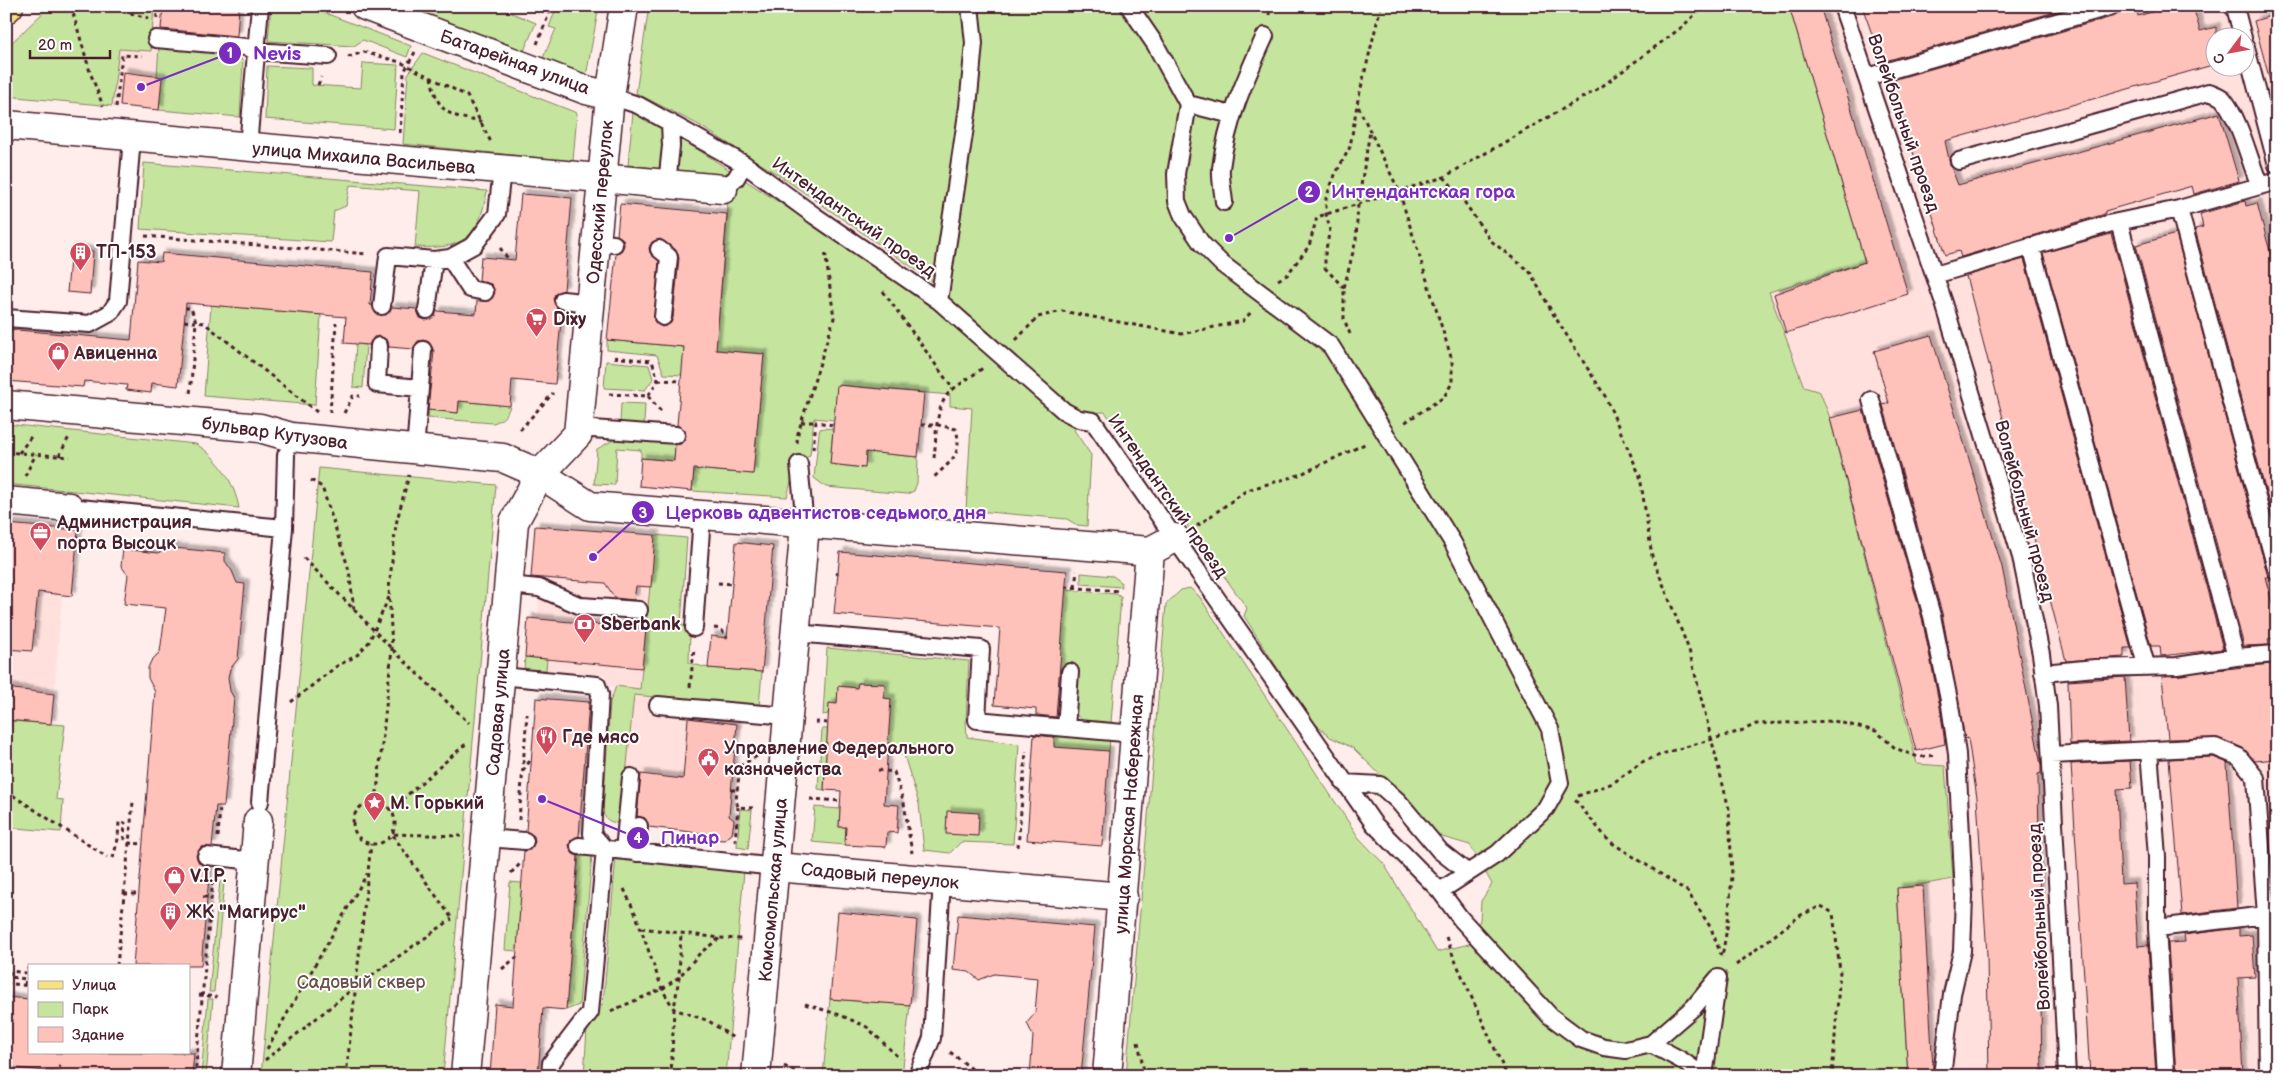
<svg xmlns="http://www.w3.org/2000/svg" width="2283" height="1082" font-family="'Balsamiq Sans',sans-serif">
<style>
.built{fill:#ffe0dd;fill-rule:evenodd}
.green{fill:#c5e59e;stroke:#888264}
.building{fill:#fec2bb;stroke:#4a1f2b;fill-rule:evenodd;filter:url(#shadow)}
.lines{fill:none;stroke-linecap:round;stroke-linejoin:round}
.lane-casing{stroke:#4a1f2b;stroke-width:20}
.street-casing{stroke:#4a1f2b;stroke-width:31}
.primary-casing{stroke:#4a1f2b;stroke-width:31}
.path{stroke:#4a1f2b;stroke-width:3;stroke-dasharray:4 4;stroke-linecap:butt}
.lane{stroke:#fff;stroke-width:16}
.street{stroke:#fff;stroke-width:28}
.primary{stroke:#f5e382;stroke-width:28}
.labels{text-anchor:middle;stroke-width:4;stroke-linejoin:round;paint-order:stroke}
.street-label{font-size:18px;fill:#4a1f2b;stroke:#fff}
.poi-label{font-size:18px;font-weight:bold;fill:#4a1f2b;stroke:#fff;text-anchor:start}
.park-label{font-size:18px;fill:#695048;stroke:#fff}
.leader{fill:none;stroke:#7b2cbf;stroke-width:2}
.callout-dot{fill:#7b2cbf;stroke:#fff;stroke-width:2}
.mark-label{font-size:15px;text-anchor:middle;font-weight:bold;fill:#fff}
.callout-label{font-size:19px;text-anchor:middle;font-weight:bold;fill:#7b2cbf;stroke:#fff;stroke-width:4;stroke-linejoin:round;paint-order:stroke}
</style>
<defs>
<filter id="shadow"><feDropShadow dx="4.5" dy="-4.5" stdDeviation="1" flood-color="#0004"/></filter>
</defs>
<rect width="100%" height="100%" fill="#ffedeb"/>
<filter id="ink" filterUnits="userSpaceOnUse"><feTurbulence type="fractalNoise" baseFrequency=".02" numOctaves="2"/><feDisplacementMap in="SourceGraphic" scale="10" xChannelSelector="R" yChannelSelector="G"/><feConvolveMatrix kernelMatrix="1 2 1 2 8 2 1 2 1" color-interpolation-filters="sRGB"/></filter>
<g filter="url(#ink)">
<path class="built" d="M154,6H239L237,39L157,76L162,77L159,110L112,106L119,49L151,51Z
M1789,6H2277V1076H1908L1897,888L1953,879L1945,767L1917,764L1830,418L1804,388L1768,292L1865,262ZM2216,38H2246V68H2216Z
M6,524L78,530L72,596L62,595L54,694L6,688Z
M541,578L613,584V595L621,602L628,603L634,599L636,586L651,587L640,689L605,686L606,675L524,669L528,618L537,619Z
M634,695L739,705L738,724L741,726L740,735L736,738L729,815L734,820L712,839L708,834L621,824Z"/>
<path class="green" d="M50,6H154L151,51L119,49L112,106L6,96V48Z
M271,6H307L411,46L407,57L363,40L354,46L268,41Z
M397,6H495L536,23L523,53Z
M557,6H599L586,76L542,60L556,29L549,27Z
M649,6H1789L1865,262L1769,292L1804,387L1820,392L1830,418L1917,764L1945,766L1953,879L1897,889L1908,1076H1126L1166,604L1181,590L1190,588L1199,596L1359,838L1384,864L1437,952L1469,944L1480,920L1481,901L1492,884L1470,845L1432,834L1409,803L1353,748L1330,737L1310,719L1244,616L1247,608L1105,412C1087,412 1085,417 1074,430L1091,455L1087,526L1077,525L1067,519L966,510L972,408L950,406V395L838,385L834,420L814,418L810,455L795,467L787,497L692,491L694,469L753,474L764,354L716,350L728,208L721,175L628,165L633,112L668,130L854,251L942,312L953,302L945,290L780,176L699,125L636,93Z
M159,47L238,54L243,62L240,117L159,110L162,77L157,76Z
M423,53L577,113L573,161L403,144L408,74Z
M363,63L398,65L394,129L265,119L267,66L312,68V85L361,88Z
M144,163L487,191C479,238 463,250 415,247L420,191L350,185L346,206L334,211L331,242L140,229Z
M211,305L321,315L315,405L204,396Z
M607,340L684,347L682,375L664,374L657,355L607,350Z
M356,344L366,345L363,388L353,387Z
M606,361L649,365L653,379L645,390L604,388Z
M459,401L510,406C507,415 503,420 493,423L428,418L429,410L458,413Z
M621,403L645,404L644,424L620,423Z
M6,424L196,444C219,458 234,482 239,508L6,484Z
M824,428L833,429L830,464L864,468L866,452L918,457L917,483L914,491L907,494L826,487L814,478L819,433L820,429Z
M619,437L676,441L674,461L641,458V450L617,448L615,485L594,484L597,449Z
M319,468L496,485L443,1076H261Z
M655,535L687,538L681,624L690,631L689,663L708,668L762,672L759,707L634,695L621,824C612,822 606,822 603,812L610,702L616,686L640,689Z
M1081,573L1113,576L1121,582L1122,587L1081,584Z
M1065,590L1116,594L1121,597L1111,723L1081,720L1076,714L1079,672L1059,670Z
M827,648L969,661L966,721L967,737L1019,744L1013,844L961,842L950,853L924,850L919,804L904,755L887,754L891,699L884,698L885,684L858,683L857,688L838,686L837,704L830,703L828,714L823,715Z
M525,657L547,659L546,670L524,669Z
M12,721L65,725L56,799L63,800L61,832L6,827V777Z
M822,729H828L824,790L818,789Z
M1065,733L1110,737L1109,751L1034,746Z
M815,807L840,809L839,827H846L845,845L812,842Z
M740,809L752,810L748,849L737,847Z
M579,854L592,855L579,1005L566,1010Z
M616,857L744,871L726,1076H584L588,1012L603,1004Z
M220,881L224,882L214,992H209Z
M510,882L522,883L517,951L505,950Z
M208,999H213L206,1076H201Z
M830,999L910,1005L902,1076H823Z"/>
<path class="building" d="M163,6H239L237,36L161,29Z
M1789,6H1820L1908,294L1786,333L1774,294L1865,262Z
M1862,6H2075L1882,62Z
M2122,6H2136L2138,16L2172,6H2193L2200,31L2216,27V64L1945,141L1950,164L1958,185L2219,113L2239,181L2194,194L2192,186L2105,211V214L1961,257L1959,251L1945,255L1902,116L1889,81L2115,16L2120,13Z
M2277,14V80L2270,81L2254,21Z
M123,72L162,77L159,110L120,106Z
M521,194L572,198L564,290L555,294L553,299L557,308L562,310L555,384L512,380L510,406L459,401L458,413L428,410L434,351L429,342L424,340L418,341L413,349L389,347L388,341L380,336L374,337L369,345L344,343L346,317L186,303L178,386L152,383L151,393L126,390L127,385L84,381L83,387L6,381V329L131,340L138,260L161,262L162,253L373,272L370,305H372L376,314L386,315L392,307L417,309L420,318L426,320L435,316L437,311L476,314L477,301H489L495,293L491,284L479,281L481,257L515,260Z
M2245,201L2246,206L2257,203L2277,278V533L2195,229L2203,227L2200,214Z
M620,204L727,214L716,350L764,354L753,474L694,469L692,491L639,486L641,458L674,461L675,445L681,444L686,436L685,430L677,425L684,347L607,340L616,254L622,250L624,245L623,239L617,235ZM660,239L675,249L679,258L673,318L671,323L662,327L654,321L659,261L650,253L649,248L652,242Z
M2111,234L2116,251L2223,649L2161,656L2160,646H2151L2043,253Z
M2176,234L2268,577H2265L2277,621V637L2268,639L2269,645L2244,646L2136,245Z
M71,249L93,251L90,294L67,292Z
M2024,259L2131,648H2124V657L2066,661L1966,276Z
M1931,335L2002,567L2041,765V773L2038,774L2042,1076H1989L1987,955L1977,798L1968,738L1965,739L1942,613L1883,405L1889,403L1874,351Z
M837,385L924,393L918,457L866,452L865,468L830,464Z
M1863,410L1922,618L1940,707L1945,744L1916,751L1830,418Z
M6,524L78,530L72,596L38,592L32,651L6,649Z
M535,526L655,535L651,587L636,586L634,600L615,598L605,583L531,577Z
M736,542L773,546L762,672L708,668L711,636L727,638Z
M164,547L225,553V561L232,571L237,583L245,584L238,659L230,669L228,677L230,691L234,698L224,806H216L212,847H201L196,855L200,864L210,866L201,966H133L155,692L148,678V668L151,661L160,652L166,608L124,604L128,575L121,566L123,549L159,553Z
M840,552L1067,571L1056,717L1036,715V709L994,705L1000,628L834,614Z
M528,618L646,629L642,668L525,657Z
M2271,664L2274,693L2277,692V759L2255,761L2243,748L2218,738L2168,739L2162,676Z
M2125,677L2129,741L2070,744L2068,681Z
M858,683L885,684L884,698L891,699L884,804L899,805L897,833L887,832L886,847L845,845L846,827H839L841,791L824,790L829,703L837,704L838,686L857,688Z
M6,688L54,694L51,724L6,720Z
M536,698L589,702L579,836L571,840L569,845L573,854L578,856L566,1010L543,1008L538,1076H490L495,1004L513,1006L524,851L530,850L535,842L534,836L526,831Z
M688,718L737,724L729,816L734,820L732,834L724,840L712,839L708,834L649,827L645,818L637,816L641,774L683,779Z
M1034,735L1054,737V747L1109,751L1102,846L1027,840Z
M2213,757L2228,763L2227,764L2237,908L2182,915L2169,759Z
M2130,761L2132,788L2117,789L2121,884L2134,883L2138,946L2148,945L2156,1076H2090L2071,764Z
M947,811L979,813L978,836L946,834Z
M1923,886L1933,1070L1932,1076H1908L1897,888Z
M838,912L917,920L910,1005L830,999Z
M958,915L1095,927L1081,1076H1030L1033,1036L1027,1023L1035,1013L1038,978L994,974L979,980L969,972L953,970Z
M2239,928V936L2252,935L2255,977L2238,978L2243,1076H2176L2168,943L2185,942L2184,935Z
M6,997L29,999V1053H194L192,1076H96L6,1067Z"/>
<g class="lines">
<defs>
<path id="lane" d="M1129,6L1155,44L1188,104L1232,115
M1842,6L1944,303L2021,557L2041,654L2048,706L2067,1076
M2232,6L2235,7L2243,38
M156,39L246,47L256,51L328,56
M2246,48L2277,165
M1867,77L2112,6
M610,96L638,105L744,164L815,216L939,301L1064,411L1079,419L1093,421L1374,824L1440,891L1461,919L1550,1016L1581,1039L1604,1047L1626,1050L1651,1044L1694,1007L1718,978L1704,1076
M1188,104L1176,174L1177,201L1183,216L1202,244L1222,264L1331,346L1453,543L1550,729L1560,783L1546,808L1497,854L1440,891
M248,147L260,6
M1959,161L2209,92C2214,94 2220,96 2223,99C2240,119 2249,160 2260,186
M667,184L671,146L670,122
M723,189L736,178L744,164
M1224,202C1223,191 1220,178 1221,168C1227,119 1245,80 1265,36
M2179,209L2277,572
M2119,222L2236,657
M595,243L614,244
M2031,246L2146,665
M659,249L669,257L663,317
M450,258L470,289L485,292
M1935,275L2108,224L2179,209L2277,181
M563,300L591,303
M939,301L968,107L974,43L970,6
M382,306L388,256L434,260L450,258L474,245L497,214L502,170
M427,310L434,260
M6,318L90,324L110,313L118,301L132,138
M379,346L377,384L420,388
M1871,400L1932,616L1950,705L1957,754L1964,896L1962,951L1952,994L1942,1076
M578,428L676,435
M415,451L423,350
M799,464L805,525
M69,507L284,528
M509,585L539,588L581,606L639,610
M694,628L702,516
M795,633L981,649L977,720L1135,734
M2043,673L2095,668L2177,666L2236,657L2277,654
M501,676L597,685L600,694L592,834L605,849L590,1012L551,1063L550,1076
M658,705L788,716
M1066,728L1070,672
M2149,750L2157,857V928L2166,1076
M2051,755L2215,747L2239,757L2256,778L2266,915L2268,1076
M1344,783L1380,785L1398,801L1440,851L1468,873
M260,802L284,528L286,455
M486,838L525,841
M579,846L776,867
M624,851L631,777
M637,853L639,826
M206,856L255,861
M2157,928L2266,915
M1651,1044L1681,1060L1704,1076
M917,1076L932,1038L942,881"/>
<path id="street" d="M365,6L586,90L610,96
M6,125L723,189
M6,405L260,428L291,437L503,458L540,474L590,506L1150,551L1175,538
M6,501L69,507
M776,867L1123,897
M236,1076L258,821
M465,1076L514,522L540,474L578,434L610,96L624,6
M756,1076L805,525
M1107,1076L1150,551"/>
<path id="primary" d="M6,9L9,6"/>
</defs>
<use href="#lane" class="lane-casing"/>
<use href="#street" class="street-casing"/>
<use href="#primary" class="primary-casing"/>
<path class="path" d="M71,6L90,72L103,106
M99,6L149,18
M156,6L157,18
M1381,6L1357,104L1399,191L1452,360V383L1444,397L1404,423
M1269,15L1270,6
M537,44L552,6
M348,57L364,52L400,62L467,96L491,142
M431,77C438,114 447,115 482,122
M318,85L321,77
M116,107L122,55L142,56
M400,133L404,72L415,52
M1444,177L1459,194L1490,240L1530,272L1552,312L1605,396L1640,476L1652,556L1689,650L1729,809L1732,876L1728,922L1722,957
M145,236L368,254
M500,248L509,260
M1278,280L1287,275L1309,246L1317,217L1444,177L1601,87L1682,27L1704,6
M1344,288L1325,268V254L1330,229L1326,214V198L1335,175L1350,147L1357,105
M883,291L953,389L983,368
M185,308H191L196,322L190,396
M184,321L204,323L317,412
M1350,334L1344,319V288L1356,240L1358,204L1370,131
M1016,340L1038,317L1062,311L1182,334L1243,321L1252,311
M658,380L681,381
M609,394L648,396L658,380L652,361L612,357
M648,396L662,413
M330,413L336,323
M344,413L353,396H360
M801,422H816
M921,425H938L956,429C963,455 951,461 933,478
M520,430L553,393
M797,443L798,433L834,318L825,250
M813,449L816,422L833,425
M6,452L70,457
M19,453L33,434
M59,456L69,437
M934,458C937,435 934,404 953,389
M25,476L36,454
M311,480L322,487L349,570L354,610
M1197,526L1247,490L1299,475L1367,443
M304,558L392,649L469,723
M836,573L838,574
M718,583L732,584
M1065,587L1120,591
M1075,587L1077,571
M714,628L721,629L727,638
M690,687L694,649
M291,702L337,666L356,656L369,642L389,597
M815,722L828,723
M878,770L894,772L904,803L912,853
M523,771L531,759
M731,790H736
M6,791L107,857
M1578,796L1613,783L1642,762L1668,752L1741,731L1756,724L1834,721L1876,731L1895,748L1918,757L1937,755
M810,799L840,801
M1575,800L1609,841L1687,891L1711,928L1721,955
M376,802L392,649L389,589L396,524L409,475
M353 823a21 21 0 1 1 42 0a21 21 0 1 1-42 0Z
M753,808L738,807L736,800L740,766L757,756
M390,810L467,743
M519,820L527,714
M218,837L220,806
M735,842L738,807
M1018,847L1026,751
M113,858L118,839L119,822L125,823L124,838L129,843L144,844
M511,873L521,863
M624,889L636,915L662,989L674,1009L709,1021L733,1038
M124,894H140
M203,897H212
M451,917L392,834L461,836
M641,928L720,938L741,939
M1446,937L1454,958L1507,1076
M1736,965L1801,915L1821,906L1833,913L1840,971L1832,1076
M117,966L133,802
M502,969L517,957
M6,983L29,986
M25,985L26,979L10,977L11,971L27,973L28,968
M199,995L217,997
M805,1004L840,1015L867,1027L900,1059
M611,1011L662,989L679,977L700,953L720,938
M1138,1042L1145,1076
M267,1049L367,874
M950,1052L981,1076
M265,1060L355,987L452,919
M784,1066L799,1074
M6,1074L30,1076
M58,1076L60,1065
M195,1076L213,878
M346,1076L371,844
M671,1076L674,1009L679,977L681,933"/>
<use href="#lane" class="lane"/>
<use href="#street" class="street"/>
<use href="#primary" class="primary"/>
</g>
</g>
<defs>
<symbol id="building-pin" viewBox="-11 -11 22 30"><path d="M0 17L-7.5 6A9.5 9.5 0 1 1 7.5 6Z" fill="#d1495b" stroke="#fff"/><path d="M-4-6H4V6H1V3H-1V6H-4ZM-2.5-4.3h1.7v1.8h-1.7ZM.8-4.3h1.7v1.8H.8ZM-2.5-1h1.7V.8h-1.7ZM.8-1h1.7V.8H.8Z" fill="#fff"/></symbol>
<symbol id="supermarket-pin" viewBox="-11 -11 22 30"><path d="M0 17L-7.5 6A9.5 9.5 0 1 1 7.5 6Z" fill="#d1495b" stroke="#fff"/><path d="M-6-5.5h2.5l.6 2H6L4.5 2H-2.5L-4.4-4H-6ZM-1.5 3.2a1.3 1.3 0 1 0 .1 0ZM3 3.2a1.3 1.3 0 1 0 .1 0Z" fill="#fff"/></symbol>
<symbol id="shop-pin" viewBox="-11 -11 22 30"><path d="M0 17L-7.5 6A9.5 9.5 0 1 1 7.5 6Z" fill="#d1495b" stroke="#fff"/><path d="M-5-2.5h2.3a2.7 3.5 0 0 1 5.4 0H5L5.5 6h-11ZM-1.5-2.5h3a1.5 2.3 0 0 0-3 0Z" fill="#fff"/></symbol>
<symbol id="office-pin" viewBox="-11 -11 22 30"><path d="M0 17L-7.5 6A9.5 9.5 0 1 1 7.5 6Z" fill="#d1495b" stroke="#fff"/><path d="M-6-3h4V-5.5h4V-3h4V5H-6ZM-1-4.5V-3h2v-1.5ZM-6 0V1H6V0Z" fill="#fff"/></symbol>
<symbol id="bank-pin" viewBox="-11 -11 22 30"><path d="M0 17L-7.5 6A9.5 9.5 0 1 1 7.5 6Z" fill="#d1495b" stroke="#fff"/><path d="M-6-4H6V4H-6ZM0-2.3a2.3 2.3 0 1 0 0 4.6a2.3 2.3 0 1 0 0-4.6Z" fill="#fff"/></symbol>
<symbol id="restaurant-pin" viewBox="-11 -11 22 30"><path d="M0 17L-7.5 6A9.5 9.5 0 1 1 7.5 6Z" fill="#d1495b" stroke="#fff"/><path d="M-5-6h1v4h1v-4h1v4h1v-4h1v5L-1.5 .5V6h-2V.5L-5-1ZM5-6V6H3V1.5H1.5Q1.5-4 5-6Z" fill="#fff"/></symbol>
<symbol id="civic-pin" viewBox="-11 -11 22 30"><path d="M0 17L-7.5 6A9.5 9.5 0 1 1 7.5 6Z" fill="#d1495b" stroke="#fff"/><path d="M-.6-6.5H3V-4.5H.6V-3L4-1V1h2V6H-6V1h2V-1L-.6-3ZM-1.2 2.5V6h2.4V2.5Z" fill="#fff"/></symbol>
<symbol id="sight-pin" viewBox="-11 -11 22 30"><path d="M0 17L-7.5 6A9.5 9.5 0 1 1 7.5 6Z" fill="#d1495b" stroke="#fff"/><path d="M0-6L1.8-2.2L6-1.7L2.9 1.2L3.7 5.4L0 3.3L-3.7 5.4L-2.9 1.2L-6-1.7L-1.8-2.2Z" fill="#fff"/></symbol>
</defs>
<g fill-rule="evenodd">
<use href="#building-pin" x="68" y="240" width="25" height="34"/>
<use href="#supermarket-pin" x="524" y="306" width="25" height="34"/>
<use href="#shop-pin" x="46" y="340" width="25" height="34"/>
<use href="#office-pin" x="28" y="520" width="25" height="34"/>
<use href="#bank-pin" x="572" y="612" width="25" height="34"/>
<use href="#restaurant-pin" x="534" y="724" width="25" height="34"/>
<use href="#civic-pin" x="696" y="746" width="25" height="34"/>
<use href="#sight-pin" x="362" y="790" width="25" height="34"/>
<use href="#shop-pin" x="162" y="864" width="25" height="34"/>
<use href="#building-pin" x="158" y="900" width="25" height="34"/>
</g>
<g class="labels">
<g class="street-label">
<text transform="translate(515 62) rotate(20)" y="6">Батарейная улица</text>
<text transform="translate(1904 123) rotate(71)" y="6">Волейбольный проезд</text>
<text transform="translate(364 158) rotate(5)" y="6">улица Михаила Васильева</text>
<text transform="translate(600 202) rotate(-85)" y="6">Одесский переулок</text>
<text transform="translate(854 217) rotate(35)" y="6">Интендантский проезд</text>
<text transform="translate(275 433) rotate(8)" y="6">бульвар Кутузова</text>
<text transform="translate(1168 496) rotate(55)" y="6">Интендантский проезд</text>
<text transform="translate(2025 511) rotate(75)" y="6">Волейбольный проезд</text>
<text transform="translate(498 712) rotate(-85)" y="6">Садовая улица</text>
<text transform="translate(1129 814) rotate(-86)" y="6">улица Морская Набережная</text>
<text transform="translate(880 876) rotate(5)" y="6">Садовый переулок</text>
<text transform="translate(773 890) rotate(-85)" y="6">Комсомольская улица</text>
<text transform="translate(2039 917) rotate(-93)" y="6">Волейбольный проезд</text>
</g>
<g class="poi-label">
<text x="96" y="258">ТП-153</text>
<text x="553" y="325">Dixy</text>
<text x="74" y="359">Авиценна</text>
<text x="57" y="528">Администрация<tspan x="57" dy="21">порта Высоцк</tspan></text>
<text x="601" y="630">Sberbank</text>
<text x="562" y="743">Где мясо</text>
<text x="724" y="754">Управление Федерального<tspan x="724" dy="21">казначейства</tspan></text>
<text x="390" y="809">М. Горький</text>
<text x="190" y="882">V.I.P.</text>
<text x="186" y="918">ЖК "Магирус"</text>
</g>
<g class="park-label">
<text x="361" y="988">Садовый сквер</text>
</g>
</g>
<path class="leader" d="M141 87L230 53M1229 238L1309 192M593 557L643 512M542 799L638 838"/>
<g class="callout-dot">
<circle cx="141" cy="87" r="5"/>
<circle cx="1229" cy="238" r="5"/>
<circle cx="593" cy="557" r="5"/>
<circle cx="542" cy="799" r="5"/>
<circle cx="230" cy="53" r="12"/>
<circle cx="1309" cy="192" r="12"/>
<circle cx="643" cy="512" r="12"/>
<circle cx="638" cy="838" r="12"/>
</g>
<g class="mark-label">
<text x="230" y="58">1</text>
<text x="1309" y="197">2</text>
<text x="643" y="518">3</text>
<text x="638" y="843">4</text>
</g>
<g class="callout-label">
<text x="277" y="60">Nevis</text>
<text x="1423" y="198">Интендантская гора</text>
<text x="826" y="519">Церковь адвентистов седьмого дня</text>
<text x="690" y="844">Пинар</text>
</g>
<rect width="2283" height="1082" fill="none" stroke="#fff" stroke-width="25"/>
<rect x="12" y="12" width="2258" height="1057" fill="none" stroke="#4a1f2b" stroke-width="2" filter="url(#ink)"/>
<rect x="28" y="964" width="162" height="90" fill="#ffffff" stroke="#b7a5aa"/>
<rect x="38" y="981" width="25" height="8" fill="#f5e382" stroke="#b7a5aa"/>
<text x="72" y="990" font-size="15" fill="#4a1f2b">Улица</text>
<rect x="38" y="1002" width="25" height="15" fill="#c5e59e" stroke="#b7a5aa"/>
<text x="72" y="1014" font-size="15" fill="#4a1f2b">Парк</text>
<rect x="38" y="1027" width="25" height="15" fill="#fec2bb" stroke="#b7a5aa"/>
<text x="72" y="1040" font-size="15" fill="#4a1f2b">Здание</text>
<g transform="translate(2230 52) rotate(238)"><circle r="24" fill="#ffffff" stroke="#b7a5aa"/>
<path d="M0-4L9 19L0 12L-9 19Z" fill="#d1495b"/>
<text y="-8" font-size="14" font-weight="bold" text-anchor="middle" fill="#4a1f2b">С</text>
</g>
<path d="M30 50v8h80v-8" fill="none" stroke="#4a1f2b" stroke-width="2.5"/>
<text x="38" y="50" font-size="15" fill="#4a1f2b" stroke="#ffffff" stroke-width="4" paint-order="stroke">20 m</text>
</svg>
